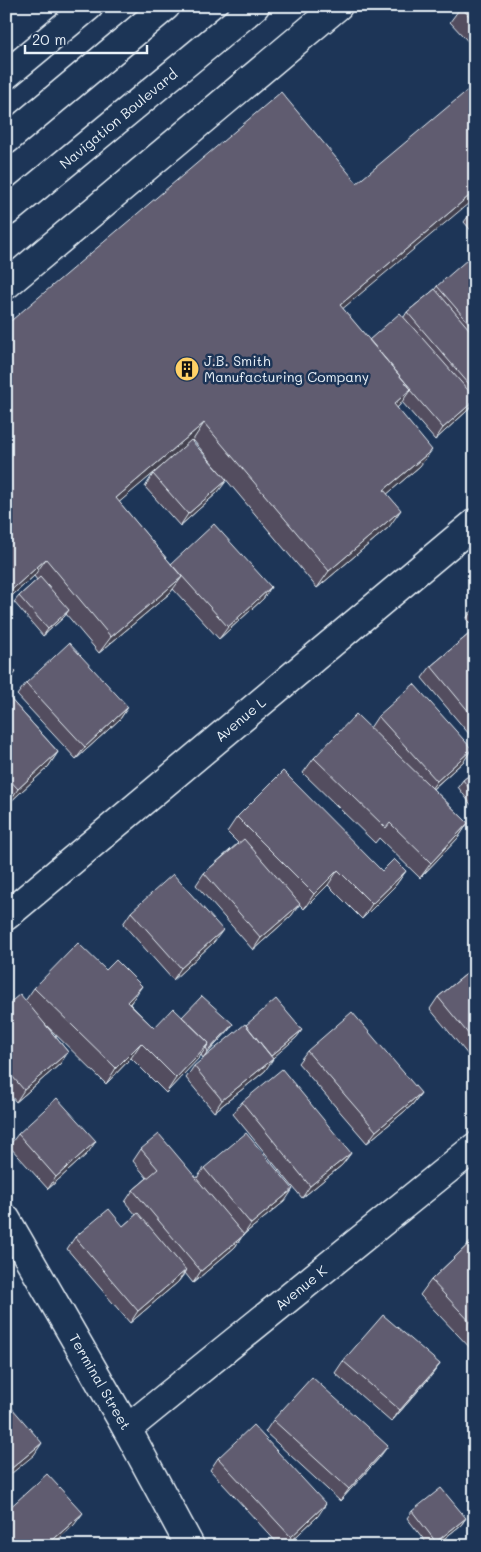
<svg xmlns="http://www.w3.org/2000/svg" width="481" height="1552" font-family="Mali,sans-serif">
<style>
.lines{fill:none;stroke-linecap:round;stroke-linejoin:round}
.minor-casing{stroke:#e8f1f8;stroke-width:31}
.primary-casing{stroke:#e8f1f8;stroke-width:31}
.minor{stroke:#1d3557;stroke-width:28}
.primary{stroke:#1d3557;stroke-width:28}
.wall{fill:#534e5f;stroke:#e8f1f8}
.shaded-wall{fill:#43404e;stroke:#e8f1f8}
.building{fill:#605b6f;stroke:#e8f1f8}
.labels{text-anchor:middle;stroke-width:5;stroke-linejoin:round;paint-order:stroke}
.street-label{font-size:14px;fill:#e8f1f8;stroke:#1d3557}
.poi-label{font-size:14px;fill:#e8f1f8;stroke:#1d3557;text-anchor:start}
</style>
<rect width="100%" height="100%" fill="#1d3557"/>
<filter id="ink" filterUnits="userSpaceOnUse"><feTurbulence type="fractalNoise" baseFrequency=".02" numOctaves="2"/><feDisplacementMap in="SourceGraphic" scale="10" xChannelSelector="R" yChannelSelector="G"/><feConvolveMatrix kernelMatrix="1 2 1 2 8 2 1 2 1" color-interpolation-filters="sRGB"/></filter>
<g filter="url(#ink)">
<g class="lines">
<defs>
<g id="minor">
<path id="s1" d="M6,916L475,523"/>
<path id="s2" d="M6,1219L127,1429L190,1546"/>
<path id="s3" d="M127,1429L475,1147"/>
</g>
<g id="primary">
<path d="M6,75L89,6"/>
<path d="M6,140L166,6"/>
<path id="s4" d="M6,212L255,6"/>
<path d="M6,285L338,6"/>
</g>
</defs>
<use href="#minor" class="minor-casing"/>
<use href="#primary" class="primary-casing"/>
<use href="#minor" class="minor"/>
<use href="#primary" class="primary"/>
</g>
<path class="wall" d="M475,6V49L450,22L461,7Z
M475,207V235L464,222Z
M475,267V408L472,410L470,407L467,411L435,440L402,402L397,408L420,466L387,494L389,527L317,588L193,440L192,441L218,492L180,526L145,487L153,474L184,447L119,502L171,564L271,587L263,599L219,639L173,589L170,593L99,653L66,614L64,617L43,636L14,602L19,596L37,580L34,576L6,601V325L343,309L369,340L404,317L407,312L435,289L437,286Z
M475,607V628L466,619Z
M475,629V741L422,678L431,666Z
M26,683L128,707L120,719L76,759L17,695Z
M6,694L58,752L48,767L8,804L6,802Z
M378,716L464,761L433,789L468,823L458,838L420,878L379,838L375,843L303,773L314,758L370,728Z
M475,771V810L458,787L463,780Z
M237,817L382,871H406L395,886L362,919L328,885L304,909L299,904L291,916L253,950L196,885L204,873L238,843L227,832Z
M131,912L214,942L173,980L123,924Z
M475,967V1051L469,1056L430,1009L438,997Z
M34,988L132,1001L130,1004L154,1028L182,1017L233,1024L228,1031L203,1058L201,1055L166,1093L131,1058L106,1084L44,1023L68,1052L60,1064L16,1102L6,1090V1006L25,1001Z
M297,1037L272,1058L265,1071L214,1112L186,1078L194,1066Z
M307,1051L421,1093L412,1105L367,1143L298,1063Z
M242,1102L351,1153L342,1165L302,1198L233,1114Z
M18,1134L88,1153L48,1189L9,1146Z
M141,1149L197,1178L204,1168L285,1201L243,1235L235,1247L193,1283L185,1273L178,1282L130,1323L67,1249L75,1237L123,1226L136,1215L125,1202L133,1190L147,1178L133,1161Z
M475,1238V1353L420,1295L431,1280Z
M343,1361L440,1364L431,1376L391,1422L335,1373Z
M273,1420L379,1458L340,1501L265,1432Z
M218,1458L318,1516L286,1546H280L210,1470Z
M412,1511L466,1518L461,1525L435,1546H429L407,1518Z"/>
<path class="shaded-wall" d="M475,191V198L328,321L340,305Z
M411,389L399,406L382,421L394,404Z
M475,400L467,411L435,440L443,428Z
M204,423L193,440L104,515L116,498Z
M432,450L420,466L372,507L384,490Z
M227,480L218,492L180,526L188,514Z
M401,510L389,527L317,588L329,571Z
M46,559L34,576L6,601V595Z
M182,577L170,593L99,653L111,637Z
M271,587L263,599L219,639L228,627Z
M69,610L64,617L43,636L48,629Z
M16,672L6,686V681Z
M128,707L120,719L76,759L85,747Z
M472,749L464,761L428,793L437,781Z
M58,752L48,767L8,804L18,789Z
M468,823L458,838L420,878L431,863Z
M338,870L328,885L304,909L314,894Z
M406,871L395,886L362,919L372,904Z
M300,904L291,916L253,950L261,938Z
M223,930L214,942L173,980L181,968Z
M142,986L132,1001L117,1017L127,1002Z
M233,1024L228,1031L203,1058L208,1051Z
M302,1030L297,1037L266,1064L270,1057Z
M141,1043L131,1058L106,1084L116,1068Z
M209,1043L199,1058L166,1093L176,1078Z
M475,1048V1051L469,1056Z
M68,1052L60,1064L16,1102L24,1090Z
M273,1059L265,1071L214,1112L222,1100Z
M421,1093L412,1105L367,1143L376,1131Z
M96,1141L88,1153L48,1189L56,1177Z
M351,1153L342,1165L302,1198L310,1186Z
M293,1189L285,1201L243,1235L235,1247L193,1283L201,1271L243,1236L251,1224Z
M186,1270L178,1282L130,1323L138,1311Z
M440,1364L431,1376L391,1422L400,1410Z
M42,1443L34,1455L6,1478V1473Z
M388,1446L379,1458L340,1501L349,1489Z
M326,1504L318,1516L286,1546H285L291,1537Z
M83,1513L74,1525L51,1546H46Z
M466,1518L461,1525L435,1546H433L436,1542Z"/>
<path class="building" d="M462,6H475V23L461,7Z
M475,84V191L340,305L411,389L394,404L432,450L384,490L401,510L329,571L204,423L116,498L182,577L111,637L46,559L6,595V325L281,92L357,183Z
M468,259L475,267V330L437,286Z
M435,289L475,336V391L407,312Z
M400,313L475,398V400L443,428L410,390L411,389L369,340Z
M191,440L227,480L188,514L153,474Z
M214,524L271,587L228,627L171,564Z
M40,577L69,610L48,629L19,596Z
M475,629V719L431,666Z
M69,643L128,707L85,747L26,683Z
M6,662L16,672L6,681Z
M414,684L472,749L437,781L378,716Z
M6,694L58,752L18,789L6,776Z
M356,714L468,823L431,863L390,823L386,828L314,758Z
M283,771L382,871L394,859L406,871L372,904L338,870L314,894L237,817Z
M475,771V796L463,780Z
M244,839L300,904L261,938L204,873Z
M173,874L223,930L181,968L131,912Z
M78,943L106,970L116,960L142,986L127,1002L154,1028L173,1008L209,1043L176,1078L141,1043L116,1068L34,988Z
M475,967V1042L438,997Z
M20,994L68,1052L24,1090L6,1069V1006Z
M202,996L233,1024L208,1051L206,1048L209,1043L182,1017Z
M276,999L302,1030L271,1056L246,1025Z
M352,1012L421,1093L376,1131L307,1051Z
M245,1024L273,1059L222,1100L194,1066Z
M282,1069L351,1153L310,1186L242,1102Z
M57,1098L96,1141L56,1177L18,1134Z
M246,1133L293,1189L251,1224L204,1168Z
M159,1134L244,1235L201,1271L133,1190L158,1169L141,1149Z
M109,1209L123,1226L138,1213L186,1270L138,1311L75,1237Z
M475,1238V1327L431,1280Z
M383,1315L440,1364L400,1410L343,1361Z
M312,1377L388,1446L349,1489L273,1420Z
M6,1401L42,1443L6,1473Z
M253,1425L326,1504L291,1537L218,1458Z
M47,1474L83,1513L46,1546H10L6,1541V1511Z
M441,1488L466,1518L436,1542L412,1511Z"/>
</g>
<defs>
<symbol id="building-disc" viewBox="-11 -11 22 22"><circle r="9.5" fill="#ffd166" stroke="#1d3557"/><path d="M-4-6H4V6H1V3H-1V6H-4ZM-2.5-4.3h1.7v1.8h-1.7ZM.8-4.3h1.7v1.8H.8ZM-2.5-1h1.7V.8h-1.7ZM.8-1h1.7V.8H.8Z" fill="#111"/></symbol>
</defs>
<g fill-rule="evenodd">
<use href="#building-disc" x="173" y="355" width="28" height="28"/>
</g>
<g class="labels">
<g class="street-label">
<text dy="5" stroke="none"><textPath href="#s4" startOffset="146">Navigation Boulevard</textPath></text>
<text dy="5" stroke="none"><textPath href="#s1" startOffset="306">Avenue L</textPath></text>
<text dy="5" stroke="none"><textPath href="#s3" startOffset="224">Avenue K</textPath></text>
<text dy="5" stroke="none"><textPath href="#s2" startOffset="188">Terminal Street</textPath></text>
</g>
<g class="poi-label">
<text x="204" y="366">J.B. Smith<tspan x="204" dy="16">Manufacturing Company</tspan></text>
</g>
</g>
<rect width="481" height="1552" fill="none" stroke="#1d3557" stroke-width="25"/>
<rect x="12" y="12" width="456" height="1527" fill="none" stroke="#e8f1f8" stroke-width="2" filter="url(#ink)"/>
<path d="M25 45v8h122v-8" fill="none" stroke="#e8f1f8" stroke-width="2.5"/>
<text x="32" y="45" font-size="15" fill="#e8f1f8" stroke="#1d3557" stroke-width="4" paint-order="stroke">20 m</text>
</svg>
